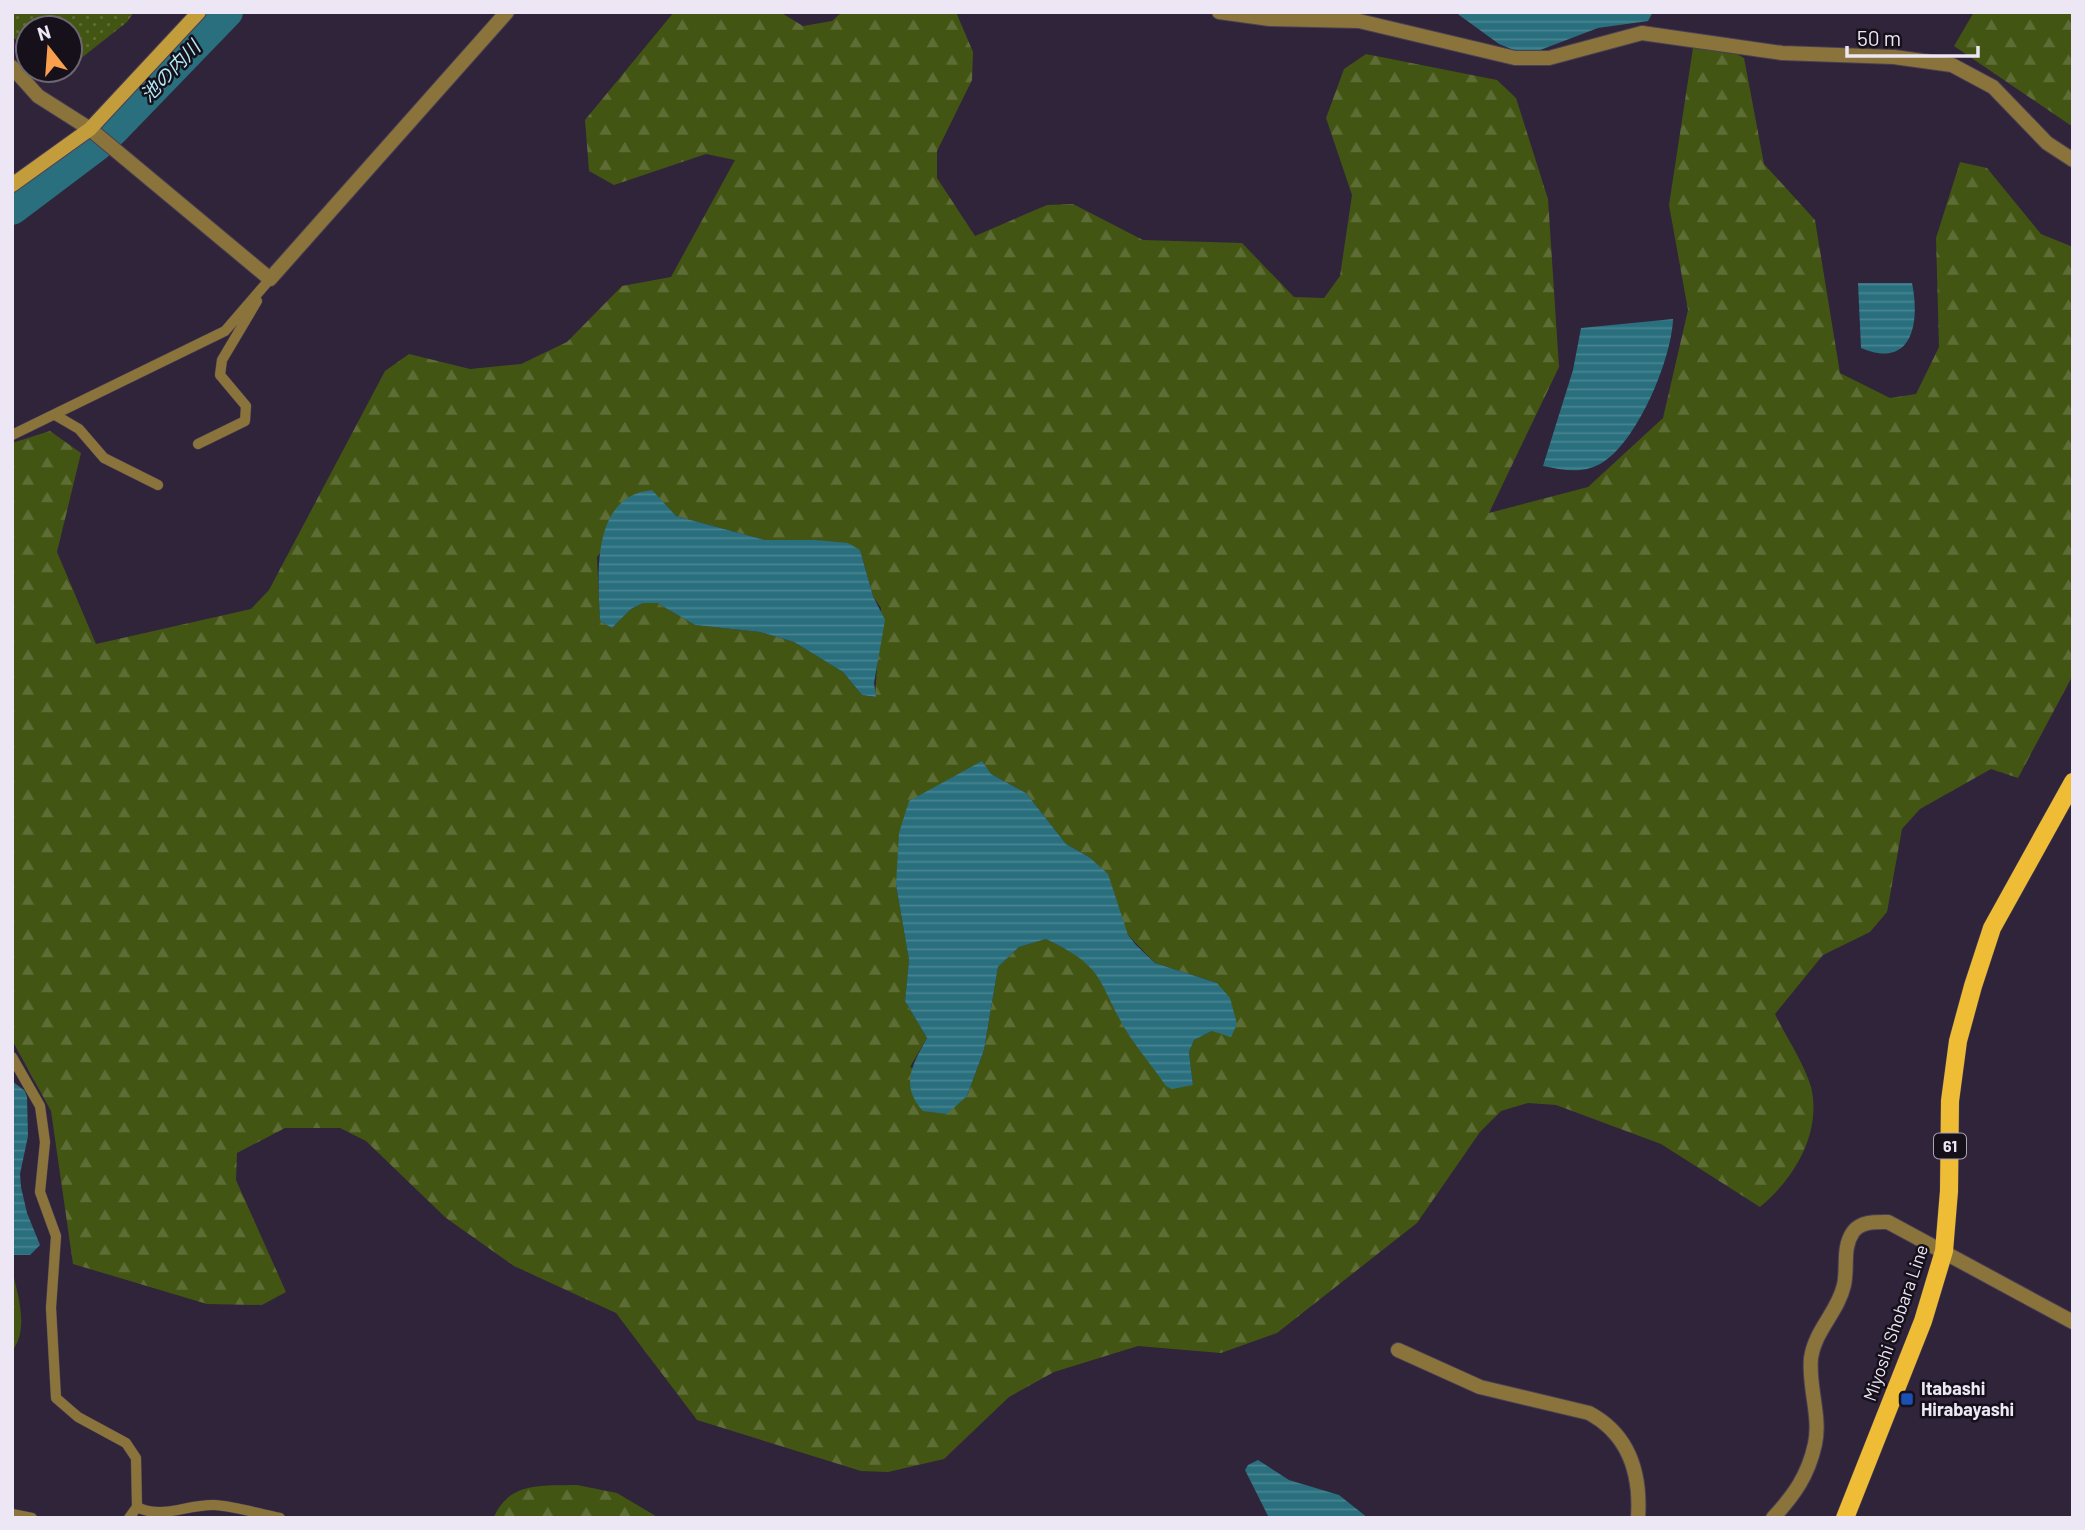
<svg xmlns="http://www.w3.org/2000/svg" width="2085" height="1530" font-family="Barlow,'Noto Sans JP',sans-serif">
<style>
.forest{fill:url(#forest-firs);fill-rule:evenodd}
.park{fill:url(#park-dots)}
.water{fill:url(#water-rules)}
.lines{fill:none;stroke-linecap:round;stroke-linejoin:round}
.river{stroke:#296f7d;stroke-width:32}
.lane-casing{stroke:#4a3f54;stroke-width:11}
.street-casing{stroke:#4a3f54;stroke-width:16}
.secondary-casing{stroke:#4a3f54;stroke-width:16}
.primary-casing{stroke:#4a3f54;stroke-width:19}
.lane{stroke:#8b743b;stroke-width:10}
.street{stroke:#8b743b;stroke-width:14}
.secondary{stroke:#c39d3b;stroke-width:14}
.primary{stroke:#eebd35;stroke-width:18}
.transit-dot{fill:#1a4fb4;stroke:#15101a;stroke-width:2.5}
.labels{text-anchor:middle;stroke-width:5;stroke-linejoin:round;paint-order:stroke}
.shield{fill:#15101a;stroke:#aca6b3;stroke-width:2}
.shield-label{font-size:16px;font-weight:bold;fill:#ede6f5}
.street-label{font-size:18px;fill:#ede6f5;stroke:#15101a}
.poi-label{font-size:18px;font-weight:bold;fill:#ede6f5;stroke:#15101a;text-anchor:start}
.water-label{font-size:19px;font-style:italic;fill:#b2eaf7;stroke:#15101a}
</style>
<defs>
<pattern id="forest-firs" width="22" height="20" patternUnits="userSpaceOnUse" patternTransform="scale(1.75)"><rect width="22" height="20" fill="#435512"/><path d="M5 1l3.5 6h-7zM16 11l3.5 6h-7z" fill="#5e6d35"/></pattern>
<pattern id="park-dots" width="8" height="8" patternUnits="userSpaceOnUse" patternTransform="scale(1.75)"><rect width="8" height="8" fill="#435512"/><path d="M2 2h.1M6 6h.1" fill="none" stroke="#5e6d35" stroke-width="1.8" stroke-linecap="round"/></pattern>
<pattern id="water-rules" width="6" height="5" patternUnits="userSpaceOnUse" patternTransform="scale(1.75)"><rect width="6" height="5" fill="#296f7d"/><path d="M0 2.5h6" fill="none" stroke="#488490"/></pattern>
</defs>
<rect width="100%" height="100%" fill="#2f243a"/>
<path class="forest" d="M674,12H780L803,26L832,21L842,12H956L973,52L972,80L937,151V178L975,236L1047,205L1073,204L1143,240L1242,243L1294,297L1324,298L1340,276L1352,195L1326,118L1344,69L1366,54L1497,80L1516,98L1548,199L1559,367L1489,513L1588,487L1663,418L1688,310L1669,205L1693,48L1720,45L1744,58L1764,164L1815,220L1840,373L1890,398L1916,394L1939,347L1936,238L1960,162L1987,168L2041,234L2073,247V675L2018,778L1991,769L1920,809L1902,829L1887,912L1870,932L1823,955L1775,1014C1786,1037 1804,1063 1811,1087C1822,1133 1794,1179 1760,1207L1661,1144L1556,1105L1528,1103L1501,1111L1480,1132L1417,1223L1277,1333L1221,1353L1138,1346L1054,1372L1009,1397L944,1459L888,1472L861,1471L697,1420L616,1313L514,1266L446,1218L366,1141L340,1128H285L237,1153L236,1180L286,1292L262,1305L207,1304L73,1264L51,1111L12,1040V443L50,431L81,453L57,552L96,644L251,609L269,590L385,371L409,354L470,369L521,364L567,342L622,286L671,277L735,160L706,154L614,185L589,171L585,120ZM651,490L676,516L765,540H816L860,550L873,596L881,608L875,697L862,695L843,672L794,642L760,632L695,625L657,603H643L631,609L612,628L600,621L597,557ZM991,774L1026,793L1066,844L1089,857L1128,935L1155,963L1217,983L1212,1031L1194,1040L1189,1052L1193,1084L1166,1085L1125,1029L1107,987L1083,958L1046,939L1019,947L998,967L984,1050L967,1096L910,1067L927,1038L905,1001L909,960L896,885Z
M1974,12H2073V127L1954,46Z
M12,1269C17,1293 30,1329 12,1351Z
M577,1485L617,1493L659,1518L494,1517C510,1481 542,1486 577,1485Z"/>
<path class="park" d="M12,12H134L127,22L70,67V28H28V52L12,36Z"/>
<path class="water" d="M1455,12H1653L1648,21L1598,28L1535,52L1521,53L1499,44Z
M1858,283H1912C1920,322 1913,370 1861,348Z
M1673,319C1672,358 1637,444 1600,464C1581,474 1563,470 1543,466L1573,370L1581,328Z
M652,490L676,516L765,540H816L848,543L860,550L873,596L885,620L874,683L876,697L862,695L843,672L794,642L760,632L695,625L657,603H643L631,609L612,628L600,621C598,577 590,496 652,490Z
M982,761L991,774L1026,793L1066,844L1089,857L1108,874L1128,935L1136,945L1155,963L1217,983L1230,998L1237,1024L1231,1037L1212,1031L1194,1040L1189,1052L1193,1085L1172,1089L1166,1086C1153,1067 1137,1048 1125,1029C1096,977 1104,967 1046,939L1019,947L998,967L984,1050L967,1096L947,1114L923,1111C899,1085 913,1064 927,1038L905,1001L909,960L896,885L899,833L909,801Z
M12,1081L25,1091L27,1097L28,1136L20,1174L21,1187L27,1213L40,1245L30,1255H12Z
M1258,1460L1289,1480L1339,1495L1368,1518H1269L1245,1470L1248,1465Z"/>
<g class="lines">
<path class="river" d="M112,131L227,12
M12,209L97,145"/>
<defs>
<path id="lane" d="M55,415L79,429L104,458L158,485
M12,435L225,331L270,279
M198,444L245,421L246,406L220,375L222,360L257,301
M12,1057L40,1106L45,1142L40,1192L56,1236L51,1308L56,1398L78,1417L126,1443L136,1458L137,1507C163,1520 187,1504 214,1505C235,1506 259,1514 280,1518
M12,1514L32,1518
M129,1518L137,1507"/>
<path id="street" d="M1219,12L1270,19L1359,21L1515,58H1549L1642,33L1782,53L1894,57L1952,65L1993,87L2047,143L2073,160
M12,67L38,96L90,129L270,279L507,12
M1398,1350L1480,1387L1589,1413C1630,1435 1641,1474 1638,1518
M1773,1518C1794,1495 1808,1476 1815,1444C1821,1416 1808,1386 1811,1358C1815,1330 1838,1312 1844,1285C1848,1267 1842,1248 1853,1232C1861,1221 1876,1222 1888,1222L2073,1322"/>
<path id="secondary" d="M12,185L90,129L199,12"/>
<path id="primary" d="M1845,1518L1923,1321L1944,1251L1949,1191L1950,1101L1958,1041L1973,986L1992,928L2073,782"/>
</defs>
<use href="#lane" class="lane-casing"/>
<use href="#street" class="street-casing"/>
<use href="#secondary" class="secondary-casing"/>
<use href="#primary" class="primary-casing"/>
<use href="#lane" class="lane"/>
<use href="#street" class="street"/>
<use href="#secondary" class="secondary"/>
<use href="#primary" class="primary"/>
</g>
<rect class="transit-dot" x="1900" y="1392" width="14" height="14" rx="3.5"/>
<g class="labels">
<rect class="shield" x="1934" y="1133.5" width="32" height="25" rx="5"/>
<g class="shield-label">
<text x="1950" y="1152">61</text>
</g>
<g class="street-label">
<text transform="translate(1896 1323) rotate(-71)" y="6">Miyoshi Shobara Line</text>
</g>
<g class="poi-label">
<text x="1921" y="1395">Itabashi<tspan x="1921" dy="21">Hirabayashi</tspan></text>
</g>
<g class="water-label">
<text transform="translate(170 71) rotate(-46)" y="7">池の内川</text>
</g>
</g>
<rect width="2085" height="1530" fill="none" stroke="#ede6f5" stroke-width="28"/>
<g transform="translate(49 49) rotate(343)"><circle r="33" fill="#15101a" stroke="#6b6672" stroke-width="2"/>
<path d="M0-5L12 26L0 18L-12 26Z" fill="#f99f4d"/>
<text y="-10" font-size="19" font-weight="bold" text-anchor="middle" fill="#ede6f5">N</text>
</g>
<path d="M1847 46v10h131v-10" fill="none" stroke="#ede6f5" stroke-width="3.5"/>
<text x="1857" y="46" font-size="21" fill="#ede6f5" stroke="#15101a" stroke-width="5" paint-order="stroke">50 m</text>
</svg>
